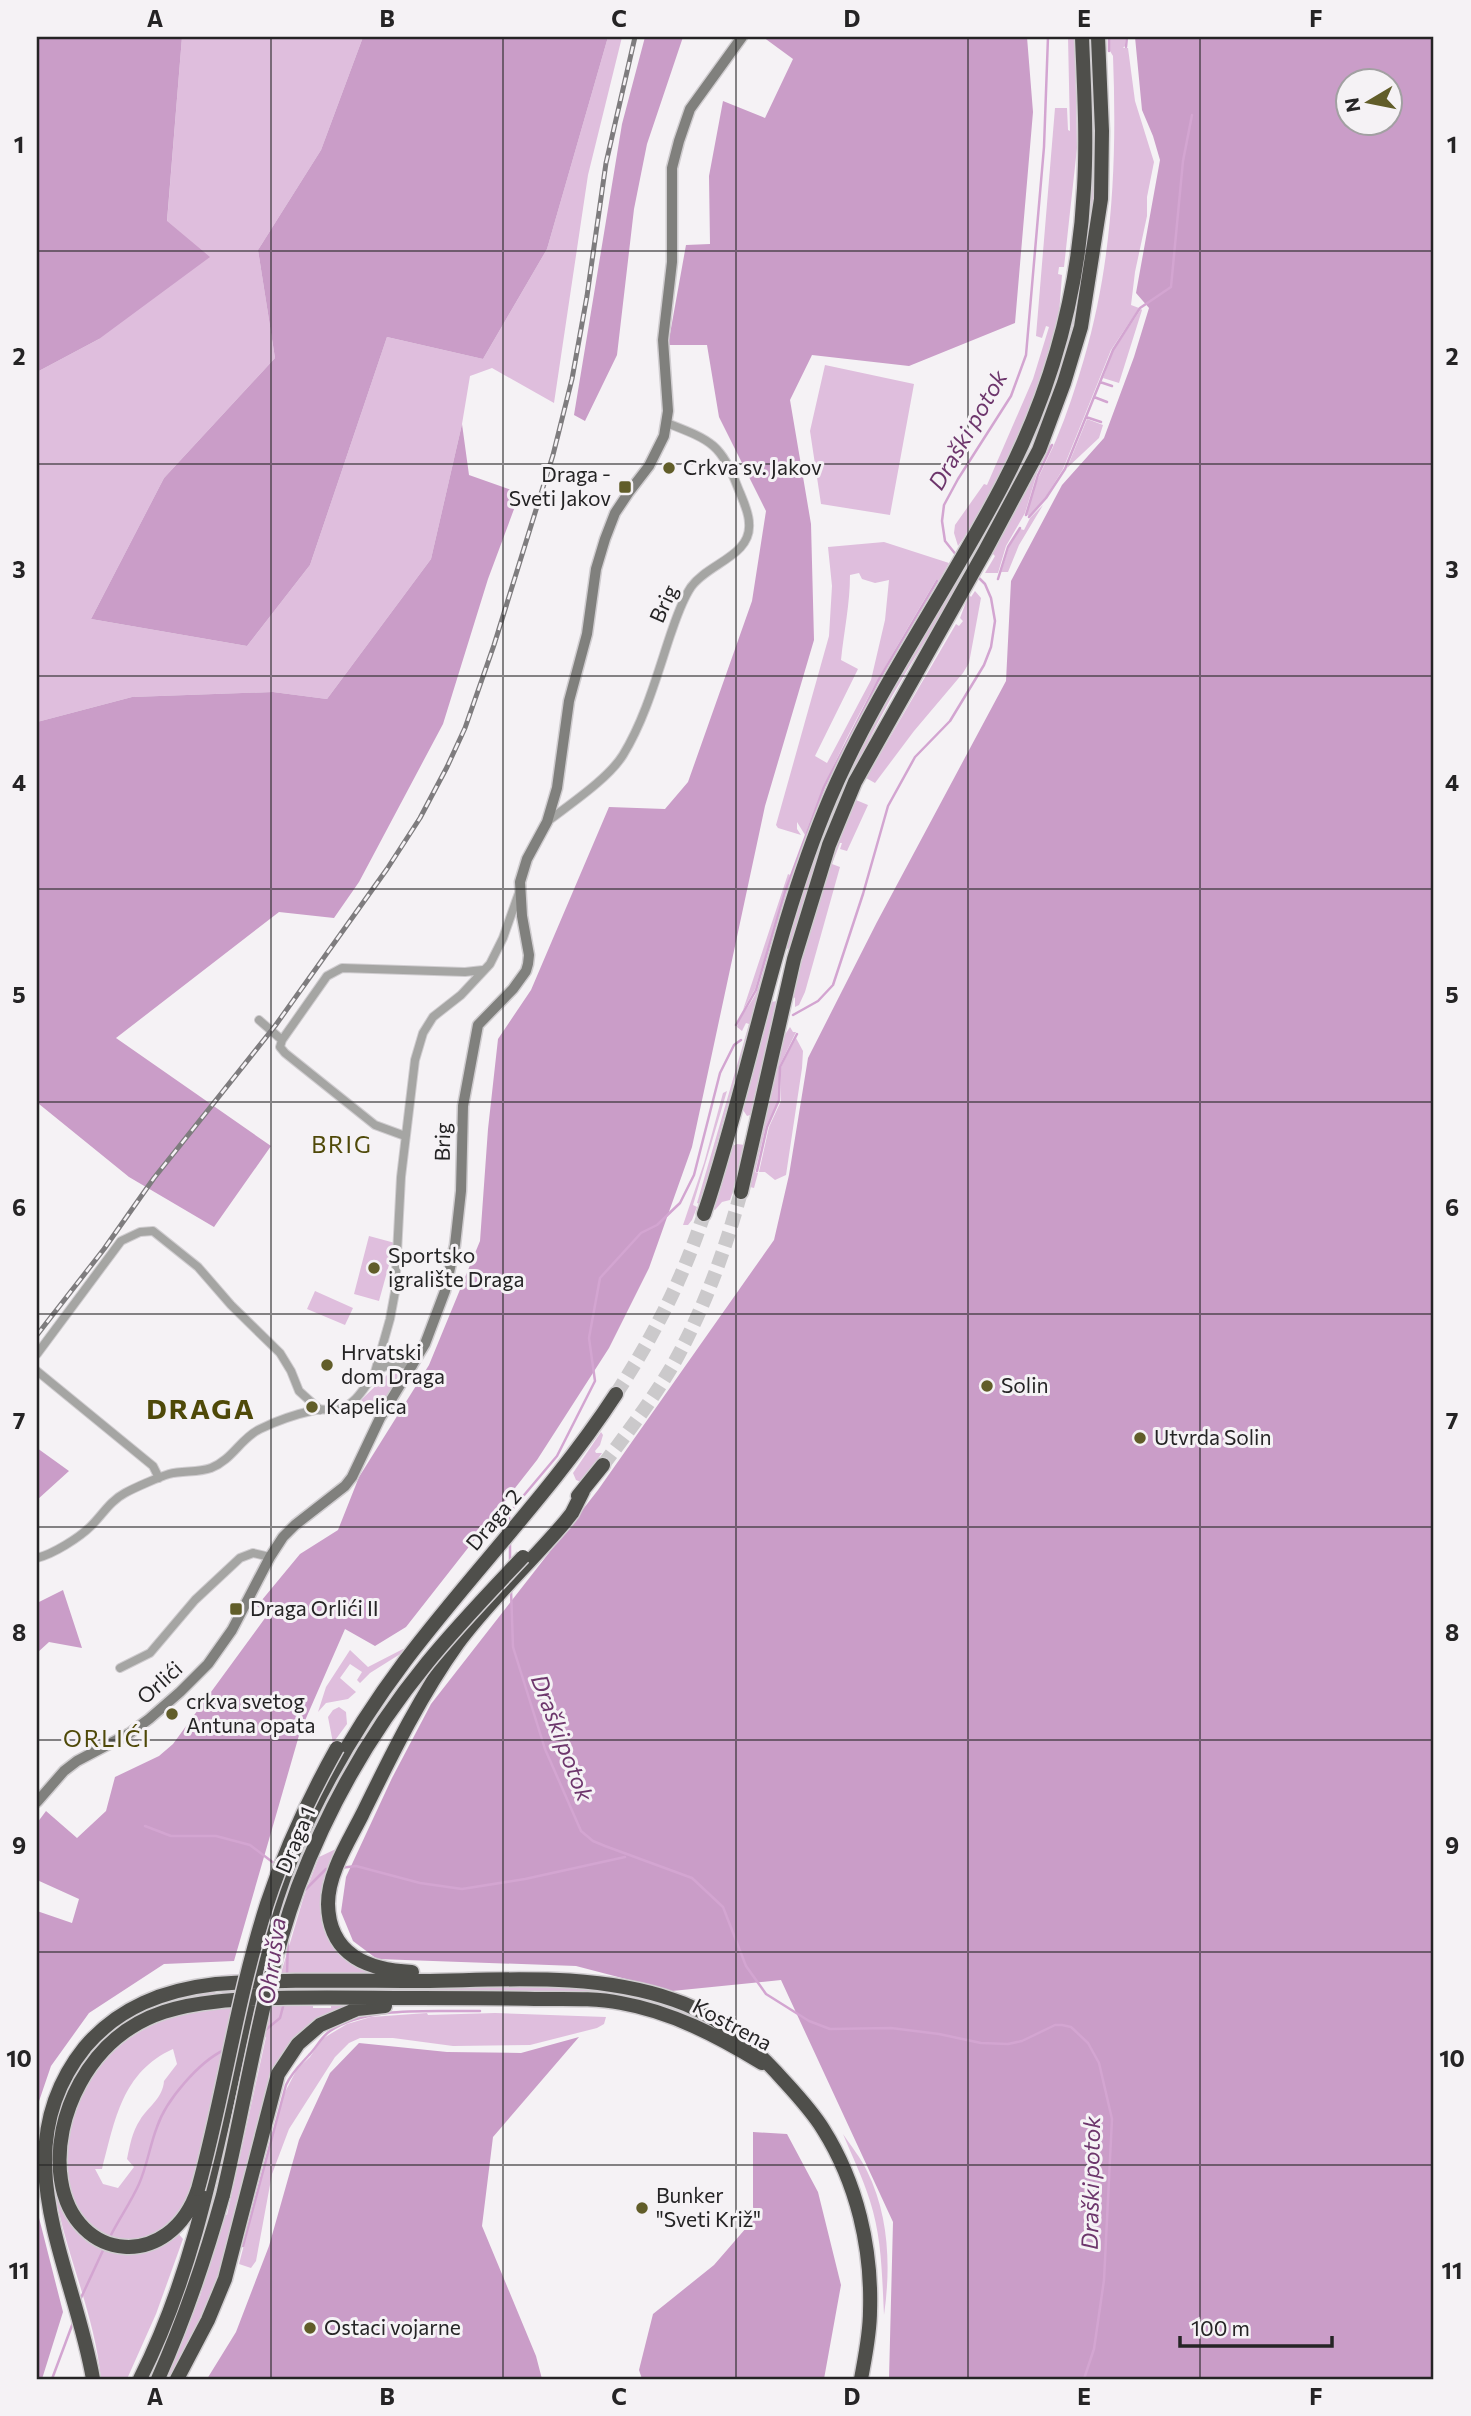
<svg xmlns="http://www.w3.org/2000/svg" width="1471" height="2416" font-family="Commissioner,sans-serif">
<style>
.green{fill:#dfbedd;fill-rule:evenodd}
.forest{fill:#ca9dc8;fill-rule:evenodd}
.lines{fill:none;stroke-linecap:round;stroke-linejoin:round}
.stream{stroke:#d3a5d1;stroke-width:2.5}
.highway-tunnel{stroke:#cbc9cb;stroke-width:14;stroke-dasharray:14 7;stroke-linecap:butt}
.street-casing{stroke:#d0cdd0;stroke-width:10}
.secondary-casing{stroke:#d0cdd0;stroke-width:13}
.highway-casing{stroke:#d0cdd0;stroke-width:17}
.street{stroke:#a5a5a3;stroke-width:8}
.secondary{stroke:#80807d;stroke-width:10}
.highway{stroke:#4f4f4b;stroke-width:14}
.rail-casing{stroke:#7e7c7e;stroke-width:5}
.rail{stroke:#f5f2f5;stroke-width:2.5;stroke-dasharray:8;stroke-linecap:butt}
.highway-bridge-casing{stroke:#d0cdd0;stroke-width:17;stroke-linecap:butt}
.highway-bridge{stroke:#4f4f4b;stroke-width:14}
.grid{fill:none;stroke:#252425;stroke-width:2;stroke-opacity:0.55}
.poi-dot{fill:#615d29;stroke:#f5f2f5;stroke-width:2.5}
.labels{text-anchor:middle;stroke-width:6;stroke-linejoin:round;paint-order:stroke}
.poi-label{font-size:21px;fill:#252425;stroke:#f5f2f5;text-anchor:start}
.street-label{font-size:21px;fill:#252425;stroke:#f5f2f5}
.water-label{font-size:23px;font-style:italic;fill:#6d366c;stroke:#f5f2f5}
.neighbourhood-label{font-size:23px;letter-spacing:2px;fill:#4f4908;stroke:#f5f2f5}
.district-label{font-size:28px;font-weight:bold;letter-spacing:2px;fill:#4f4908;stroke:#f5f2f5}
.neatline{fill:none;stroke:#252425;stroke-width:2.5}
.grid-label{font-size:23px;text-anchor:middle;font-weight:bold;fill:#252425}
</style>
<rect width="100%" height="100%" fill="#f5f2f5"/>
<path class="green" d="M182,37H363L321,150L258,250L275,358L164,478L91,619L247,646L310,565L387,337L483,359L547,249L608,37H622L588,175L554,403L492,368L470,376L462,424L431,559L327,699L273,692L132,697L37,722V372L99,339L167,222Z
M1068,37H1075L1077,148L1064,267H1059L1058,274L1062,275L1059,314L1054,336L1031,404L1006,462L977,519L958,546L954,533L955,525L984,484L987,485L1033,379L1049,327L1046,326L1042,338L1036,336L1055,108H1067L1068,130L1070,131Z
M1089,37H1092C1094,106 1098,176 1089,245C1079,312 1060,374 1037,436L1034,437L1072,319L1088,224L1092,169Z
M1110,37H1126L1125,46L1123,48H1128L1135,101L1154,162L1147,197V216L1135,272L1131,305L1139,308L1111,350L1063,469L1045,498L1029,516L1027,515C1030,489 1046,464 1056,440C1067,414 1076,386 1084,359C1113,260 1117,159 1113,56L1110,51Z
M1141,309L1142,310L1119,383L1103,378L1113,351Z
M825,365L914,384L890,515L821,504L810,431Z
M1087,419L1103,425L1099,438L1067,468Z
M1049,444L1051,445L1037,473L1025,513L1006,546L998,573H985L995,556L992,553Z
M1043,505L1019,545L1008,572H1001L1009,547L1020,529L1024,530L1030,518Z
M991,520L994,521C959,591 913,655 877,724C840,796 812,871 790,948L786,949C789,922 802,893 811,867C854,743 925,633 991,520Z
M884,542L949,563L939,581L936,580C887,663 838,743 805,835L797,822V829L801,835L778,828L776,825L829,636L832,586L828,547ZM859,573L862,579L875,583L889,580L885,620L871,680L827,763L815,756L858,669L841,660C844,631 850,604 850,575Z
M975,591L981,598L969,663L963,673L914,731L875,783L866,778L956,624L959,626L963,621L960,618L969,594L971,597Z
M856,800L868,805L847,851L840,849L842,843H840L832,864L840,867L805,992L799,1005L795,1007V998L793,997C808,930 827,863 856,800Z
M788,874L790,875L755,989L743,1010Z
M792,876L700,1204L697,1203L749,1024L746,1023L742,1031L737,1027C741,1013 753,1003 758,988C770,951 778,913 792,876Z
M778,1001L753,1114L747,1116L743,1110L770,1002Z
M790,1027L793,1032H796L779,1067V1100L766,1126L755,1172L758,1173L754,1188L750,1187L784,1036Z
M796,1038L803,1051L802,1068L786,1175L775,1180L765,1172H759L769,1127L781,1101V1067Z
M727,1091L693,1205L697,1207L692,1220L688,1225H683L704,1163L723,1093Z
M737,1144L745,1145L736,1183L730,1200L722,1202L715,1210L713,1209L732,1146Z
M369,1236L395,1243L379,1301L354,1294Z
M315,1291L353,1308L345,1325L307,1309Z
M398,1370L403,1373L390,1398L376,1414L361,1400L388,1374Z
M601,1432L603,1435L600,1445L595,1451L596,1453H602L581,1482L576,1480L573,1473Z
M403,1649L405,1651L370,1673L360,1683L357,1680L362,1672L350,1664L340,1678L356,1692L348,1699L326,1703L318,1712L326,1687L350,1650L368,1667Z
M339,1707L346,1712L347,1724L333,1743L328,1717L333,1710Z
M338,1848L325,1932H328L355,1964L370,1972V1975L313,1974V2008H331V2005L345,2004L346,2007L288,2049L219,2276L203,2316L171,2376L168,2374L200,2296L224,2214L227,2215L266,2037L223,2055L200,2159L187,2202L170,2224L183,2239L156,2314L127,2379H101C94,2307 59,2241 51,2168L66,2167C68,2072 129,2015 222,2008L221,1975L281,1973L304,1896L319,1857ZM173,2049L177,2064L164,2081C163,2098 148,2107 140,2120C132,2132 130,2145 127,2159L134,2167L118,2188L103,2184L95,2169H102C115,2120 122,2072 173,2049Z
M485,1987C559,1987 614,1986 685,2012L684,2015L649,2002L583,1991H320L319,1988Z
M215,1991V1994C146,2000 82,2041 61,2109C55,2126 55,2145 53,2162L49,2163C52,2095 90,2034 152,2006C172,1997 194,1994 215,1991Z
M427,2013L428,2015L495,2013L606,2017L604,2024L597,2028L530,2045L453,2046L393,2038H360L349,2043L335,2057L289,2129L272,2174L256,2261L251,2268L239,2264L283,2096L297,2069L310,2057L322,2039L347,2024L371,2017Z
M843,2134C851,2146 861,2158 867,2171C889,2215 891,2267 884,2315C882,2276 882,2238 870,2201C863,2178 852,2156 843,2134Z"/>
<path class="forest" d="M37,37H182L167,221L210,257L99,339L37,372Z
M363,37H608L547,249L483,359L387,337L310,565L247,646L91,619L164,478L275,358L258,250L321,150Z
M645,37H683L647,144L634,209L617,355L585,421L574,415L622,124Z
M763,37H1027L1033,112L1015,323L909,366L812,355L790,400L811,524L814,640L765,806L692,1147L649,1268L609,1348L537,1460L406,1627L375,1646L345,1629L300,1732L234,1961L164,1964L89,2013L51,2066L37,2107V1911L72,1923L79,1899L37,1880V1823L46,1811L77,1838L106,1811L115,1777L159,1756L173,1744L268,1614L257,1606L300,1554L338,1530L359,1477L429,1365L480,1241L488,1129L498,1039L531,990L609,807L665,809L688,782L752,601L766,511L719,417L707,345H668L686,245L710,244L709,176L723,101L765,118L793,59Z
M1135,37H1434V2379H889L893,2222L781,1980L672,1991L576,1966L377,1959L353,1941L341,1912L346,1877L392,1778L431,1704L598,1490L774,1240L789,1175L808,1058L877,922L1006,681L1011,581L1062,485L1104,438L1134,357L1149,308L1136,293L1160,160L1153,136L1142,110ZM1348,80H1390V122H1348Z
M462,424L469,475L520,493L488,579L443,724L359,882L334,918L279,912L116,1038L271,1146L214,1227L129,1177L39,1104L37,1108V722L132,697L273,692L327,699L431,559Z
M37,1448L69,1471L37,1500Z
M63,1590L82,1648L49,1642L37,1653V1603Z
M579,2037L493,2137L482,2226L536,2356L542,2379H207L236,2332L269,2246L299,2140L330,2073L359,2043L447,2052L521,2053Z
M753,2132L787,2134L818,2192L841,2285L824,2379H642L639,2370L653,2314L714,2265L753,2220Z
M37,2210L63,2312L42,2379H37Z"/>
<g class="lines">
<path class="stream" d="M1109,37V51
M1126,47L1127,37
M1100,382L1112,386
M1094,397L1107,402
M1086,417L1101,422
M1026,515L1038,475L1052,445
M1029,517L1046,498L1065,469L1113,350L1140,308L1171,287L1183,161L1192,115
M957,556L945,541L942,521L944,505L958,479L1011,396L1026,355L1044,147L1048,37
M998,579L1008,547L1020,528
M793,1015L818,1001L833,985L863,894L888,806L915,757L950,721L984,665L991,647L995,621L991,598L985,584L976,575
M736,1025L756,990L785,892L824,787L878,681L937,581
M757,1171L767,1127L779,1100L780,1067L797,1034
M509,1524V1513L557,1456L595,1381L589,1338L600,1278L641,1233L657,1225L680,1203L694,1175L720,1073L734,1045L741,1040
M510,1541V1562
M511,1590L513,1647L545,1749L581,1831L593,1841L605,1846L692,1878L723,1907L746,1966L766,1994L809,2021L830,2029L891,2028L939,2034L981,2043L1008,2044L1022,2041L1055,2025H1062L1071,2027L1088,2043L1099,2063L1112,2119L1104,2280L1094,2349L1084,2379
M145,1826L171,1836H216L250,1845L275,1864
M340,1868L356,1866L420,1883L462,1889L525,1879L625,1857
M304,1891L326,1869H330
M287,1975L288,1940
M262,2033L280,2018L284,2003
M110,2237C119,2219 131,2202 139,2184C147,2166 150,2145 157,2127C166,2100 199,2062 224,2050
M243,2246L286,2085C292,2072 300,2065 309,2055C317,2047 321,2037 330,2031C368,2005 435,2012 480,2011
M80,2300L105,2246
M52,2379L74,2320"/>
<path class="highway-tunnel" d="M616,1394C653,1337 683,1279 704,1214
M603,1465C628,1432 653,1399 674,1363C704,1309 725,1251 741,1192"/>
<defs>
<path id="street" d="M547,822C570,804 608,779 623,755C645,719 657,675 670,636C676,619 681,602 691,587C708,563 752,556 749,523C749,512 742,498 738,488C721,443 710,440 667,423
M259,1020L282,1040
M405,1136L375,1125L285,1053L280,1047L282,1040L327,976L342,968L465,972L483,970
M37,1354L121,1241L140,1232L153,1231L198,1267L231,1305L280,1353L291,1371L299,1391L320,1410
M37,1371L153,1466L159,1478
M375,1372L390,1319L395,1292L401,1177L415,1060L423,1033L433,1017L461,995L490,964L503,938L520,890
M37,1558C53,1554 79,1538 91,1526C103,1514 110,1501 125,1493C134,1488 159,1477 169,1474C183,1470 197,1473 211,1468C232,1460 241,1438 260,1429C278,1420 297,1414 315,1410C324,1408 333,1412 342,1408C372,1396 368,1353 413,1366
M120,1668L150,1653L195,1600L240,1558L253,1553L270,1557"/>
<path id="secondary" d="M37,1802L64,1771L77,1761L130,1733L149,1719L180,1692L208,1664L232,1630L270,1557L283,1537L295,1525L345,1486L352,1477L380,1418L425,1344L445,1291L455,1245L461,1191L463,1106L478,1025L513,989L526,971L528,964L529,955L522,916L520,882L527,859L547,822L557,788L569,701L587,634L596,569L605,539L615,513L629,492L649,466L664,436L668,411L663,340L672,262V168L679,141L690,109L742,37"/>
<path id="highway" d="M741,1192L794,959L829,845L855,782L985,551L1039,450L1064,383L1081,327L1101,199L1102,131L1098,37
M704,1214C750,1077 773,932 830,798C877,688 948,590 1003,484C1051,392 1079,291 1084,188C1087,138 1084,87 1082,37
M578,1496L603,1465
M412,1972C368,1970 329,1955 328,1904C328,1873 349,1841 362,1815C391,1756 420,1696 458,1643C490,1600 530,1563 564,1523L572,1513L583,1491
M198,2189C171,2271 74,2264 61,2180C56,2147 64,2112 80,2083C124,2003 197,2001 277,1998C325,1997 373,1998 420,1998C461,1998 502,1998 542,1999C569,1999 595,1998 621,2003C672,2012 718,2036 762,2063
M93,2379C74,2266 0,2153 85,2047C119,2007 164,1990 216,1984C284,1979 353,1981 422,1981C506,1980 593,1972 674,2000C714,2013 748,2042 776,2072C793,2091 810,2108 823,2129C857,2183 872,2248 870,2311C870,2334 865,2357 861,2379
M140,2379C193,2274 215,2157 240,2043C254,1979 268,1915 293,1854C322,1785 360,1721 405,1661C473,1571 554,1489 616,1394
M158,2379C185,2318 205,2260 223,2195
M177,2379L208,2320L225,2279L278,2074L298,2044L320,2025L357,2009L385,2006"/>
</defs>
<use href="#street" class="street-casing"/>
<use href="#secondary" class="secondary-casing"/>
<use href="#highway" class="highway-casing"/>
<use href="#street" class="street"/>
<use href="#secondary" class="secondary"/>
<use href="#highway" class="highway"/>
<defs>
<path id="rail" d="M37,1335L104,1249L154,1178L275,1026L387,869L420,818L447,767L465,728L494,645L553,455L572,379L587,296L606,163L635,37"/>
</defs>
<use href="#rail" class="rail-casing"/>
<use href="#rail" class="rail"/>
<defs>
<path id="highway-bridge" d="M198,2189C224,2095 237,1997 267,1904C285,1849 309,1798 337,1748
M223,2195C247,2093 262,1986 298,1887C329,1805 372,1730 427,1663C457,1626 491,1591 523,1557"/>
</defs>
<use href="#highway-bridge" class="highway-bridge-casing"/>
<use href="#highway-bridge" class="highway-bridge"/>
</g>
<path class="grid" d="M271,37V2379M503,37V2379M736,37V2379M968,37V2379M1200,37V2379M37,251H1434M37,464H1434M37,676H1434M37,889H1434M37,1102H1434M37,1314H1434M37,1527H1434M37,1740H1434M37,1952H1434M37,2165H1434"/>
<g class="poi-dot">
<circle cx="669" cy="468" r="7"/>
<rect x="618" y="480" width="14" height="14" rx="3.5"/>
<circle cx="374" cy="1268" r="7"/>
<circle cx="327" cy="1365" r="7"/>
<circle cx="987" cy="1386" r="7"/>
<circle cx="312" cy="1407" r="7"/>
<circle cx="1140" cy="1438" r="7"/>
<rect x="229" y="1602" width="14" height="14" rx="3.5"/>
<circle cx="172" cy="1714" r="7"/>
<circle cx="642" cy="2208" r="7"/>
<circle cx="310" cy="2328" r="7"/>
</g>
<g class="labels">
<g class="poi-label">
<text x="683" y="475">Crkva sv. Jakov</text>
<text x="611" y="482" text-anchor="end">Draga -<tspan x="611" dy="24">Sveti Jakov</tspan></text>
<text x="388" y="1263">Sportsko<tspan x="388" dy="24">igralište Draga</tspan></text>
<text x="341" y="1360">Hrvatski<tspan x="341" dy="24">dom Draga</tspan></text>
<text x="1001" y="1393">Solin</text>
<text x="326" y="1414">Kapelica</text>
<text x="1154" y="1445">Utvrda Solin</text>
<text x="250" y="1616">Draga Orlići II</text>
<text x="186" y="1709">crkva svetog<tspan x="186" dy="24">Antuna opata</tspan></text>
<text x="656" y="2203">Bunker<tspan x="656" dy="24">"Sveti Križ"</tspan></text>
<text x="324" y="2335">Ostaci vojarne</text>
</g>
<g class="street-label">
<text transform="translate(664 604) rotate(-66)" y="7">Brig</text>
<text transform="translate(443 1142) rotate(-89)" y="7">Brig</text>
<text transform="translate(494 1520) rotate(-50)" y="7">Draga 2</text>
<text transform="translate(160 1683) rotate(-42)" y="7">Orlići</text>
<text transform="translate(296 1840) rotate(-67)" y="7">Draga 1</text>
<text transform="translate(732 2025) rotate(28)" y="7">Kostrena</text>
</g>
<g class="water-label">
<text transform="translate(968 430) rotate(-60)" y="8">Draški potok</text>
<text transform="translate(562 1738) rotate(69)" y="8">Draški potok</text>
<text transform="translate(272 1961) rotate(-82)" y="8">Ohrušva</text>
<text transform="translate(1091 2183) rotate(-89)" y="8">Draški potok</text>
</g>
<g class="neighbourhood-label">
<text x="342" y="1153">BRIG</text>
<text x="107" y="1747">ORLIĆI</text>
</g>
<g class="district-label">
<text x="201" y="1419">DRAGA</text>
</g>
</g>
<rect width="1471" height="2416" fill="none" stroke="#f5f2f5" stroke-width="77"/>
<g transform="translate(1369 102) rotate(260)"><circle r="33" fill="#f5f2f5" stroke="#a2a0a2" stroke-width="2"/>
<path d="M0-5L12 26L0 18L-12 26Z" fill="#615d29"/>
<text y="-10" font-size="19" font-weight="bold" text-anchor="middle" fill="#252425">N</text>
</g>
<path d="M1180 2336v10h152v-10" fill="none" stroke="#252425" stroke-width="3.5"/>
<text x="1191" y="2336" font-size="21" fill="#252425" stroke="#f5f2f5" stroke-width="5" paint-order="stroke">100 m</text>
<rect x="38" y="38" width="1394" height="2340" class="neatline"/>
<g class="grid-label">
<text x="155" y="27">A</text>
<text x="387" y="27">B</text>
<text x="619" y="27">C</text>
<text x="852" y="27">D</text>
<text x="1084" y="27">E</text>
<text x="1316" y="27">F</text>
<text x="19" y="153">1</text>
<text x="1452" y="153">1</text>
<text x="19" y="365">2</text>
<text x="1452" y="365">2</text>
<text x="19" y="578">3</text>
<text x="1452" y="578">3</text>
<text x="19" y="791">4</text>
<text x="1452" y="791">4</text>
<text x="19" y="1003">5</text>
<text x="1452" y="1003">5</text>
<text x="19" y="1216">6</text>
<text x="1452" y="1216">6</text>
<text x="19" y="1429">7</text>
<text x="1452" y="1429">7</text>
<text x="19" y="1641">8</text>
<text x="1452" y="1641">8</text>
<text x="19" y="1854">9</text>
<text x="1452" y="1854">9</text>
<text x="19" y="2067">10</text>
<text x="1452" y="2067">10</text>
<text x="19" y="2279">11</text>
<text x="1452" y="2279">11</text>
<text x="155" y="2405">A</text>
<text x="387" y="2405">B</text>
<text x="619" y="2405">C</text>
<text x="852" y="2405">D</text>
<text x="1084" y="2405">E</text>
<text x="1316" y="2405">F</text>
</g>
</svg>
